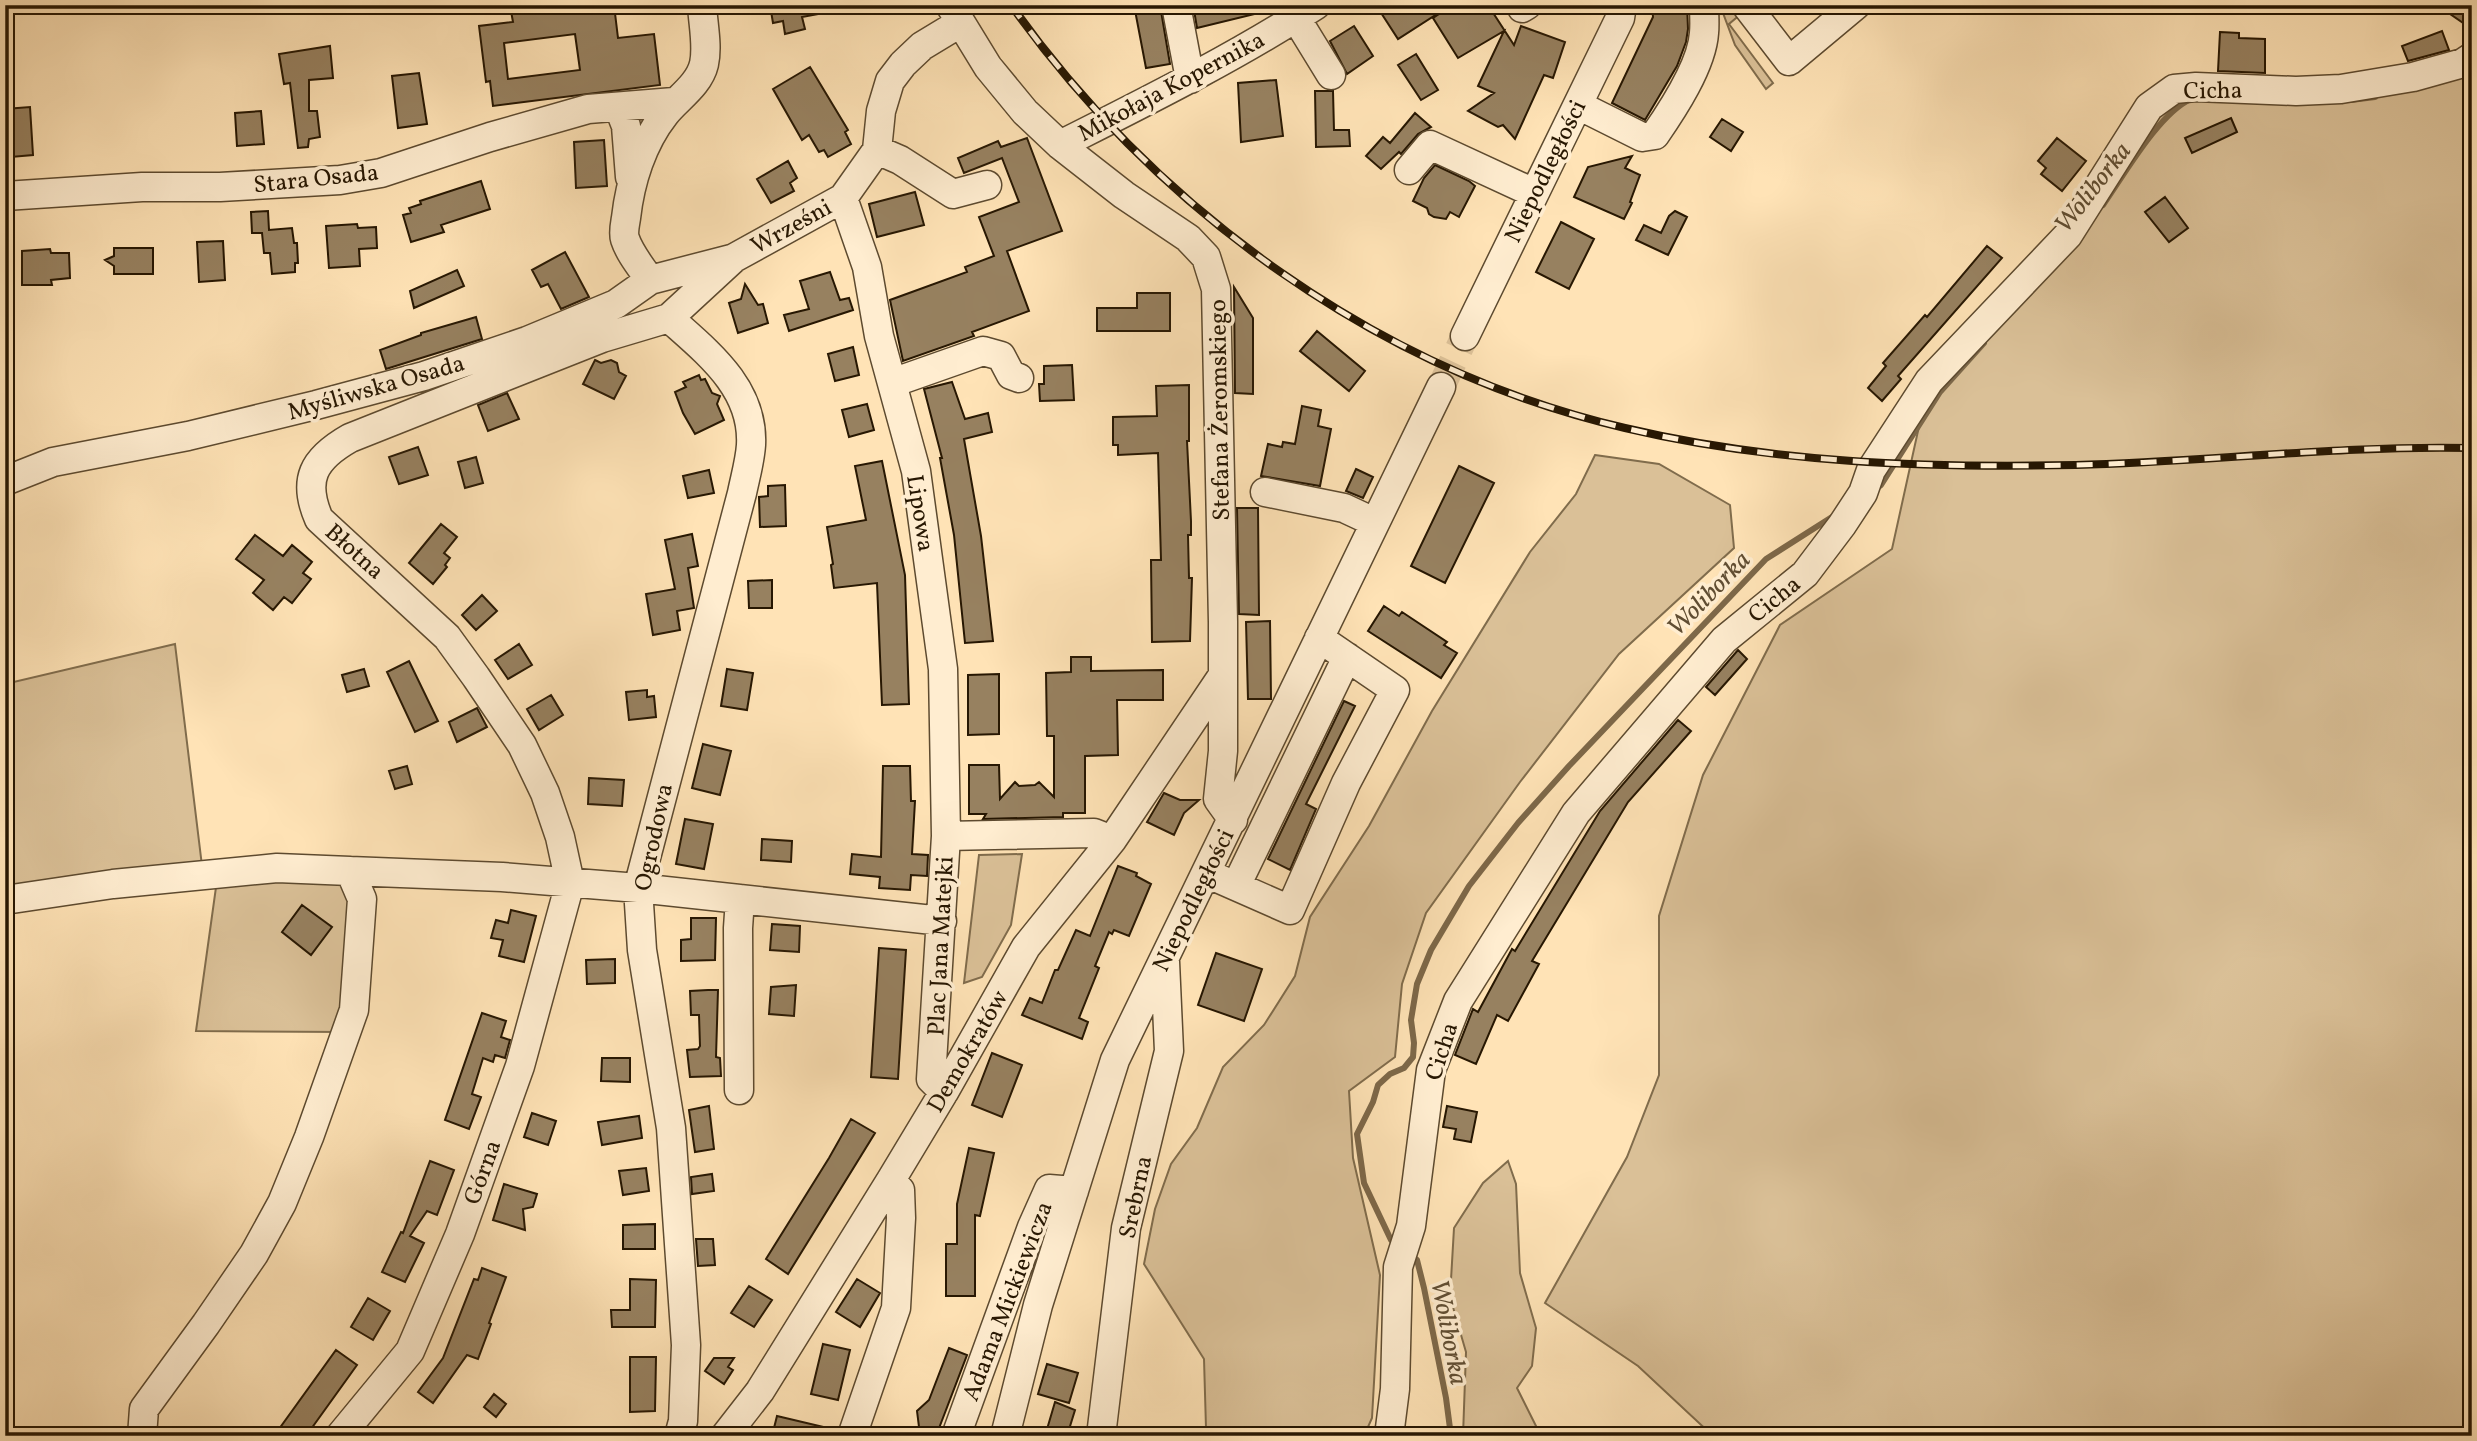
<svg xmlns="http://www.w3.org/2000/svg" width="2477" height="1441" font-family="Vollkorn,serif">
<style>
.green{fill:#dac097;stroke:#806c4c;stroke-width:2}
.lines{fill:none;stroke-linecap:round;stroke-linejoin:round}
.stream{stroke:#7d6849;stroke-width:6}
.building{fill:#978160;stroke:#271702;stroke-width:2;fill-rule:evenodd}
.minor-tunnel{stroke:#dfc49b;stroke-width:28;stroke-dasharray:28 14;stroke-linecap:butt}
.minor-casing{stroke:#5d4a2f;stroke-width:31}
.minor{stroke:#ffedd0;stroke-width:28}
.rail-casing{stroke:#271702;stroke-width:8}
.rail{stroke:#ffedd0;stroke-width:5;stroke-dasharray:16;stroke-linecap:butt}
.labels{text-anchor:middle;stroke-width:7;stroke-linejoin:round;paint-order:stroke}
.street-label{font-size:24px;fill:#271702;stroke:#ffedd0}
.water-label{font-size:26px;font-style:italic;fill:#604d32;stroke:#ffedd0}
</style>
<rect width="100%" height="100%" fill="#ffe3b6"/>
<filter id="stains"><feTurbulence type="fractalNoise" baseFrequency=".00286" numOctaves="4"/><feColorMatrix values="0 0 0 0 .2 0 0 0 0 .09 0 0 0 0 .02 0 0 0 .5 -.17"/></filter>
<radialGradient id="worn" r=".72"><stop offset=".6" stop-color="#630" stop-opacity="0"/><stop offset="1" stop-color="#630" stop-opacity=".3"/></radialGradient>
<path class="green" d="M1720,5H1736L1742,13L1729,24L1773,83L1766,89L1735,45Z
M2472,75V1436H1713L1638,1366L1545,1303L1627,1157L1659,1075V916L1703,775L1780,625L1892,549L1929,381L2174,89Z
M1595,455L1659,464L1730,505L1734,548L1619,654L1520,782L1426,913L1402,984L1395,1057L1349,1091L1353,1158L1380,1275L1372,1418L1364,1436H1204L1206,1428L1204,1359L1144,1264L1155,1209L1171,1164L1197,1128L1223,1067L1264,1025L1295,976L1310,917L1369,826L1432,711L1530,552L1576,494Z
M175,644L202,866L5,890V684Z
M1022,854L1011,925L982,977L964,983L979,855Z
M347,876L356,900L343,1032L196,1031L217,880Z
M1508,1161L1516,1184L1520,1273L1536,1328L1532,1366L1517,1388L1541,1436H1463L1466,1352L1450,1297L1454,1228L1483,1183Z"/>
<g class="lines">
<path class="stream" d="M2351,100L2375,97
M2103,205C2124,175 2159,113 2191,99
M1874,490L1881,485L1940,392L1984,343
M1396,1244L1391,1240L1364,1183L1357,1134L1373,1102L1378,1085L1390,1074L1404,1068L1413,1057L1414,1043L1411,1020L1417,984L1431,950L1469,886L1518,823L1569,766L1766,559L1832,517
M1410,1255L1417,1260L1424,1288L1446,1398L1451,1436"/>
</g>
<path class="building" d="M557,5H614L618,38L654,34L660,85L493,106L490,81L486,82L479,26L513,22L511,11ZM575,34L580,70L508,79L504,43Z
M770,5H823L824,13L802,17L805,29L785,34L783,21L773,23Z
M1134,5H1160L1170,64L1146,68Z
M1213,5H1267V11L1197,28L1194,10Z
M1376,5H1451L1398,39Z
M1453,5H1458L1463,12L1473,5H1488L1514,45L1521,26L1565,42L1553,78L1544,75L1515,139L1503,125L1498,127L1468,111L1494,93L1478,86L1504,31L1458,58L1433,18Z
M1652,5H1687L1688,29L1686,42L1677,66L1645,120L1612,103L1653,17Z
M2437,5H2472V29Z
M1354,26L1373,56L1347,74L1330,41Z
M2442,31L2449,50L2408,61L2402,46Z
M2220,32L2239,33V38L2265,39V73L2218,71Z
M330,46L333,78L309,80V111H317L320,137L309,139L308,147L298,148L290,83L284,84L279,54Z
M1416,54L1438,90L1421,100L1398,65Z
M810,67L848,130L845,132L851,144L828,157L824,150L819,152L809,135L802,140L773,89Z
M419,73L427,124L398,128L392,76Z
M1276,80L1283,136L1241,142L1238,83Z
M1315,91H1333L1334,130H1349L1350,146L1316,147Z
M30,107L33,155L11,157L10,138L5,139V109Z
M261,111L264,144L237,146L235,113Z
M1415,113L1431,127L1418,134L1401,154L1399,152L1381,169L1366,156L1383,137L1390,143Z
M2231,118L2237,132L2192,153L2185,138Z
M1722,119L1743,132L1731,151L1710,137Z
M1027,138L1062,231L1007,251L1029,311L972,332L974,336L903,361L890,300L967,272L965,267L994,256L979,217L1019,202L1002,158L964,173L958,158L998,141L1001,147Z
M2057,138L2086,161L2062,191L2041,174L2046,168L2038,161Z
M604,140L607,186L576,188L574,142Z
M1632,156L1625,168L1640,175L1630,202L1632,203L1624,219L1574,197L1588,167Z
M788,161L797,178L790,183L794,191L771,203L757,179Z
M1435,165L1469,181L1475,186L1459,217L1450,212L1446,219L1434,217L1429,214L1427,208L1413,201L1424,178Z
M481,181L490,209L441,225L444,232L411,242L403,215L411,213L409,208L421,204L420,201Z
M915,192L924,225L877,237L869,204Z
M2165,197L2188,228L2169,242L2145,212Z
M268,211L269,230L292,228L294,243H297L298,263H295V272L272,274L270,253H264L262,233H252L251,212Z
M1675,211L1687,217L1668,255L1636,240L1644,225L1661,233L1669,216Z
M1561,222L1594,239L1569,289L1536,272Z
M357,224L358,228L376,227L377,248L359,249L360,266L329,268L326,226Z
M223,241L225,280L199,282L197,242Z
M1987,246L2002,258L1898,376L1901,379L1882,401L1868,388L1886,366L1883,363L1925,315L1927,317Z
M114,248H153V274H114V266L105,260L114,256Z
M50,249L51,253H69L70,278L51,280L52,285H22V251Z
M565,252L589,297L561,309L548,284L541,287L532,270Z
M457,270L464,286L414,308L410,291Z
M830,272L840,300L849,298L853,310L789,331L784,315L809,309L800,281Z
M745,284L758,305L763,304L768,323L738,333L729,303L741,299Z
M1234,287L1253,318V394L1235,393Z
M1137,293H1170V331H1097V308H1137Z
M476,317L482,339L386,369L380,350L421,335V333Z
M1317,331L1365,371L1349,391L1300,351Z
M853,347L859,375L835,381L828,354Z
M595,360L601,363L611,360L617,363L619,372L626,376L614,399L583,384Z
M1072,365L1074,400L1040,401L1039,384H1044V366Z
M699,375L701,380L705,379L712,393L720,396L717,404L724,420L695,434L683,413L675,392L686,387L683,382Z
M952,382L965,419L988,413L992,432L964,439L981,536L993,641L965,643L954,535L940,458H942L924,389Z
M1189,385V441H1187L1191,521V535H1188L1189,578H1192L1190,641L1152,642L1151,560H1161L1158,453L1118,455V445H1113V417L1157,416L1156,386Z
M507,393L519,419L488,431L478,405Z
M867,404L874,430L849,437L842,410Z
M1302,406L1321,410L1318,426L1331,429L1320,486L1261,476L1268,444L1282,447L1283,442L1295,444Z
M418,447L428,475L399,484L389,457Z
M476,457L483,483L465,488L458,462Z
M882,461L905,575L909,704L882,705L877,583L834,588L831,565L833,564L827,527L866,520L855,466Z
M1459,466L1494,483L1445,583L1411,566Z
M1356,469L1373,477L1363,498L1346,491Z
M709,470L714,493L688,498L683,476Z
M785,485L786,526L760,527L759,497L768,496V486Z
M1237,508H1258L1259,615L1239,614Z
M441,524L457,537L444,553L450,558L445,565L447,567L433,584L409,563Z
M692,534L698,566L688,568L694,608L677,611L680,630L653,635L646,594L675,589L665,540Z
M255,535L283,556L292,545L312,562L303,573L311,579L292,603L284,597L273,610L253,593L264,580L236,559Z
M772,580V608H749L748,581Z
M482,595L497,611L476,630L462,615Z
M1384,606L1399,616L1402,612L1447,642L1444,645L1457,653L1441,678L1368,631Z
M1270,621L1271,699H1248L1246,622Z
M519,644L532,665L508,679L495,660Z
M1738,650L1747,659L1715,695L1706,687Z
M1071,657H1091V671L1163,670V700H1117L1118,755L1085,756V813H1063V817L983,819L986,814H969V765H999L1000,799L1015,782L1019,786L1035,785L1039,782L1054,797V736H1047L1046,673L1071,672Z
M409,661L438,721L415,732L387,672Z
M364,669L369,686L347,692L342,675Z
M727,669L753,673L747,710L721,706Z
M999,674V734L968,735V675Z
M647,690V697L654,696L656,717L629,720L626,692Z
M551,695L563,715L539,730L527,709Z
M1344,701L1355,706L1306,804L1316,809L1290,870L1268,859Z
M477,708L487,727L457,742L449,722Z
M1678,720L1691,731L1628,802L1532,961L1539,964L1508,1021L1497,1015L1476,1064L1455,1055L1473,1009L1478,1012L1512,949L1515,951L1600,811Z
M703,744L731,751L720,795L692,788Z
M407,766L412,784L395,789L389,771Z
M883,766H910L911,801H915L912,854L928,855L927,876L911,875L910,890L879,888L880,877L850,874L852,854L881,857Z
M589,778L624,780L622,806L588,804Z
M1164,793L1180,800H1199L1184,813L1174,835L1147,822Z
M685,819L713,824L704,869L676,864Z
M762,839L792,841L791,862L761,860Z
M1118,866L1137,873L1136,876L1151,884L1129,936L1114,930L1112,934L1109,932L1095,966L1099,968L1079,1018L1088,1022L1082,1039L1022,1015L1030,998L1042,1003L1055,970H1058L1076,930L1090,936Z
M302,905L332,927L311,955L282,932Z
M511,910L536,916L524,962L499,956L503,940L491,938L496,920L508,923Z
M691,918H716L715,960L681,961V940L691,939Z
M772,924L800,926L799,952L770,950Z
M879,948L906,950L898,1079L871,1077Z
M1216,953L1262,969L1244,1021L1198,1005Z
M615,959V983L587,984L586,960Z
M796,985L794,1016L769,1014L771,987Z
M708,990H718L716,1057L720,1058L721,1076L690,1077L687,1050L698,1049L700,1046L699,1015H691L690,991Z
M482,1013L506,1021L501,1037L510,1040L505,1058L495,1055L493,1062L483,1058L472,1094L481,1097L469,1129L445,1120Z
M992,1053L1022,1065L1002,1117L972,1105Z
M602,1058H630V1082L601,1081Z
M709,1106L714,1149L695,1152L689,1110Z
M1447,1106L1477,1112L1471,1142L1454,1139L1456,1129L1443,1127Z
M532,1113L556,1121L548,1145L524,1137Z
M639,1116L642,1138L602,1145L598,1122Z
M851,1119L875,1133L788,1274L766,1259L829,1158Z
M969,1148L994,1153L980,1216L975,1215V1296H946V1244H957V1204Z
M430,1161L454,1170L437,1215L427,1211L410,1236L424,1243L405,1282L382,1272L401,1232L403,1233Z
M646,1168L649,1191L623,1195L619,1171Z
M712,1174L714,1191L692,1194L691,1177Z
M504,1184L537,1194L533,1207L523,1209L525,1230L493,1220Z
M655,1224V1249H623V1225Z
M696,1239H713L715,1265L698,1266Z
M482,1268L506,1277L489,1323L491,1324L478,1359L467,1355L433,1403L418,1392L443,1358L474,1279L478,1280Z
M630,1279L656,1280L655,1327H612L611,1310H630Z
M857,1279L880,1293L860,1327L836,1312Z
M749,1286L772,1300L754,1327L731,1313Z
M368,1298L390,1311L373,1340L351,1327Z
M823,1344L850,1350L838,1400L811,1394Z
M949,1348L967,1355L936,1436H915L919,1427L917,1411L929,1400Z
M336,1350L357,1365L306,1436H274Z
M630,1357H656L655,1411L630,1412Z
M714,1358H734L728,1367L733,1370L724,1384L705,1371Z
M1047,1364L1078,1373L1069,1403L1038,1394Z
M494,1394L506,1404L496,1417L484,1407Z
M1055,1402L1075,1410L1067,1436H1045Z
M777,1416L832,1429L831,1436H772Z"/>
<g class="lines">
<path class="minor-tunnel" d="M1441,387L1465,336"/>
<defs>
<path id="minor" d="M950,5L988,67L1025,112L1060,145L1124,195L1188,238L1206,257L1216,289L1223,622V751L1218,799L1233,820
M1176,5L1190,79
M1746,5L1789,61L1856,5
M1522,8L1527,5
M1296,18L1331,75
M1578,105L1642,137L1655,135C1673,109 1702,65 1704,33C1705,24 1704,14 1704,5
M619,108L626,126L630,177
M1060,145C1147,101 1234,58 1316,5
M877,150L900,160L953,194L987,185
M1409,170L1430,145L1534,193
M5,196L142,187H220L340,180L381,173L490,137L588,109L674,102
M843,198L867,267L879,336L916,471L943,669L946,836L931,1079L944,1092
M650,280C641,267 630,254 625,239C623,233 625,224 626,218C630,182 642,143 665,114C678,98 699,85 704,64C708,46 703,24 702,5
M669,318C708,353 754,388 751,445C750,461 745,478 742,493L638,888L642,950L671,1128L686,1345L683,1421L679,1436
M1465,336L1620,18L1622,5
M892,383L983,351L1001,356L1011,375L1019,378
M5,481L53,462L188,436L316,405L424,376L527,341L616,304L650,280L731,259
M1265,492L1344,508L1374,522
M946,836L1094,833L1112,840
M1206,873L1290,910L1346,783L1395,690L1319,638
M1236,886L1347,657
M5,900L113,884L277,868L350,871
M739,1090L738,928L740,899
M142,1436L144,1409L206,1324L254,1254L282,1203L309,1137L354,1010L362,899L350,871L502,877L638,888L942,921
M340,1436L410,1351L460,1234L520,1066L570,883L560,837L545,793L522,745L476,677L447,637L319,519C302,480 313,459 350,438L602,338L669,318L734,258L843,198L877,150L881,111L890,81L903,64L922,46L960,23
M725,1436L760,1391L891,1180L944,1092L1026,947L1112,840L1223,675
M852,1436L896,1308L901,1218L900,1190L891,1180
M956,1436L1032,1227L1049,1189L1074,1191
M1005,1436L1038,1305L1115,1060L1441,387
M1101,1436L1126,1228L1169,1051L1165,962
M1389,1436L1395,1389L1398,1267L1411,1226L1431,1070L1458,1001L1576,813L1724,640L1805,574L1842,525L1863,493L1871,470L1929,381L2068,235L2149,107L2174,89L2196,87L2296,91L2341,89L2413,77L2463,63L2472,57"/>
</defs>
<use href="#minor" class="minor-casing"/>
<use href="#minor" class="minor"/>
<defs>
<path id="rail" d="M1011,5C1157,210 1379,371 1625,428C1773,463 1924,468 2076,465C2208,462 2339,445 2472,448"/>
</defs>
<use href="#rail" class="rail-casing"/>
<use href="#rail" class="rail"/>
</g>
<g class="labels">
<g class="street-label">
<text transform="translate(1171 86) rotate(-28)" y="8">Mikołaja Kopernika</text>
<text transform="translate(2213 90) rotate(-1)" y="8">Cicha</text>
<text transform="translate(1545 171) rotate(-64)" y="8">Niepodległości</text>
<text transform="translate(316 178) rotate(-6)" y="8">Stara Osada</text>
<text transform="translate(791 226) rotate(-29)" y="8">Wrześni</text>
<text transform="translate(376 387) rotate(-16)" y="8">Myśliwska Osada</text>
<text transform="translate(1219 410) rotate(-91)" y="8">Stefana Żeromskiego</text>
<text transform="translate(921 513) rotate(81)" y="8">Lipowa</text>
<text transform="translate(355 551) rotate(42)" y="8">Błotna</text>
<text transform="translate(1774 599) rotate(-39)" y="8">Cicha</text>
<text transform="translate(653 837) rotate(-78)" y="8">Ogrodowa</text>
<text transform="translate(1193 900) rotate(-64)" y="8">Niepodległości</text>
<text transform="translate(940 946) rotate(-87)" y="8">Plac Jana Matejki</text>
<text transform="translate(967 1051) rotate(-60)" y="8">Demokratów</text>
<text transform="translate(1441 1051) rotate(-72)" y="8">Cicha</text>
<text transform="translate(482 1172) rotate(-70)" y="8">Górna</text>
<text transform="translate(1135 1197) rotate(-78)" y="8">Srebrna</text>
<text transform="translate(1007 1301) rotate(-69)" y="8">Adama Mickiewicza</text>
</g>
<g class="water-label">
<text transform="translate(2092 187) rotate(-52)" y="9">Woliborka</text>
<text transform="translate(1708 593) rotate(-46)" y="9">Woliborka</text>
<text transform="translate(1450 1332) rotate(79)" y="9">Woliborka</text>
</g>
</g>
<rect width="2477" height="1441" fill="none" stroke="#ffe3b6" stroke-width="28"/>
<rect x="7" y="7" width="2463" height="1427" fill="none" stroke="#271702" stroke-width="3.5"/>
<rect x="14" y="14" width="2449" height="1413" fill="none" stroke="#271702" stroke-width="2"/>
<rect width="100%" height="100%" filter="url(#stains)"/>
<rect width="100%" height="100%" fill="url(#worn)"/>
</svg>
